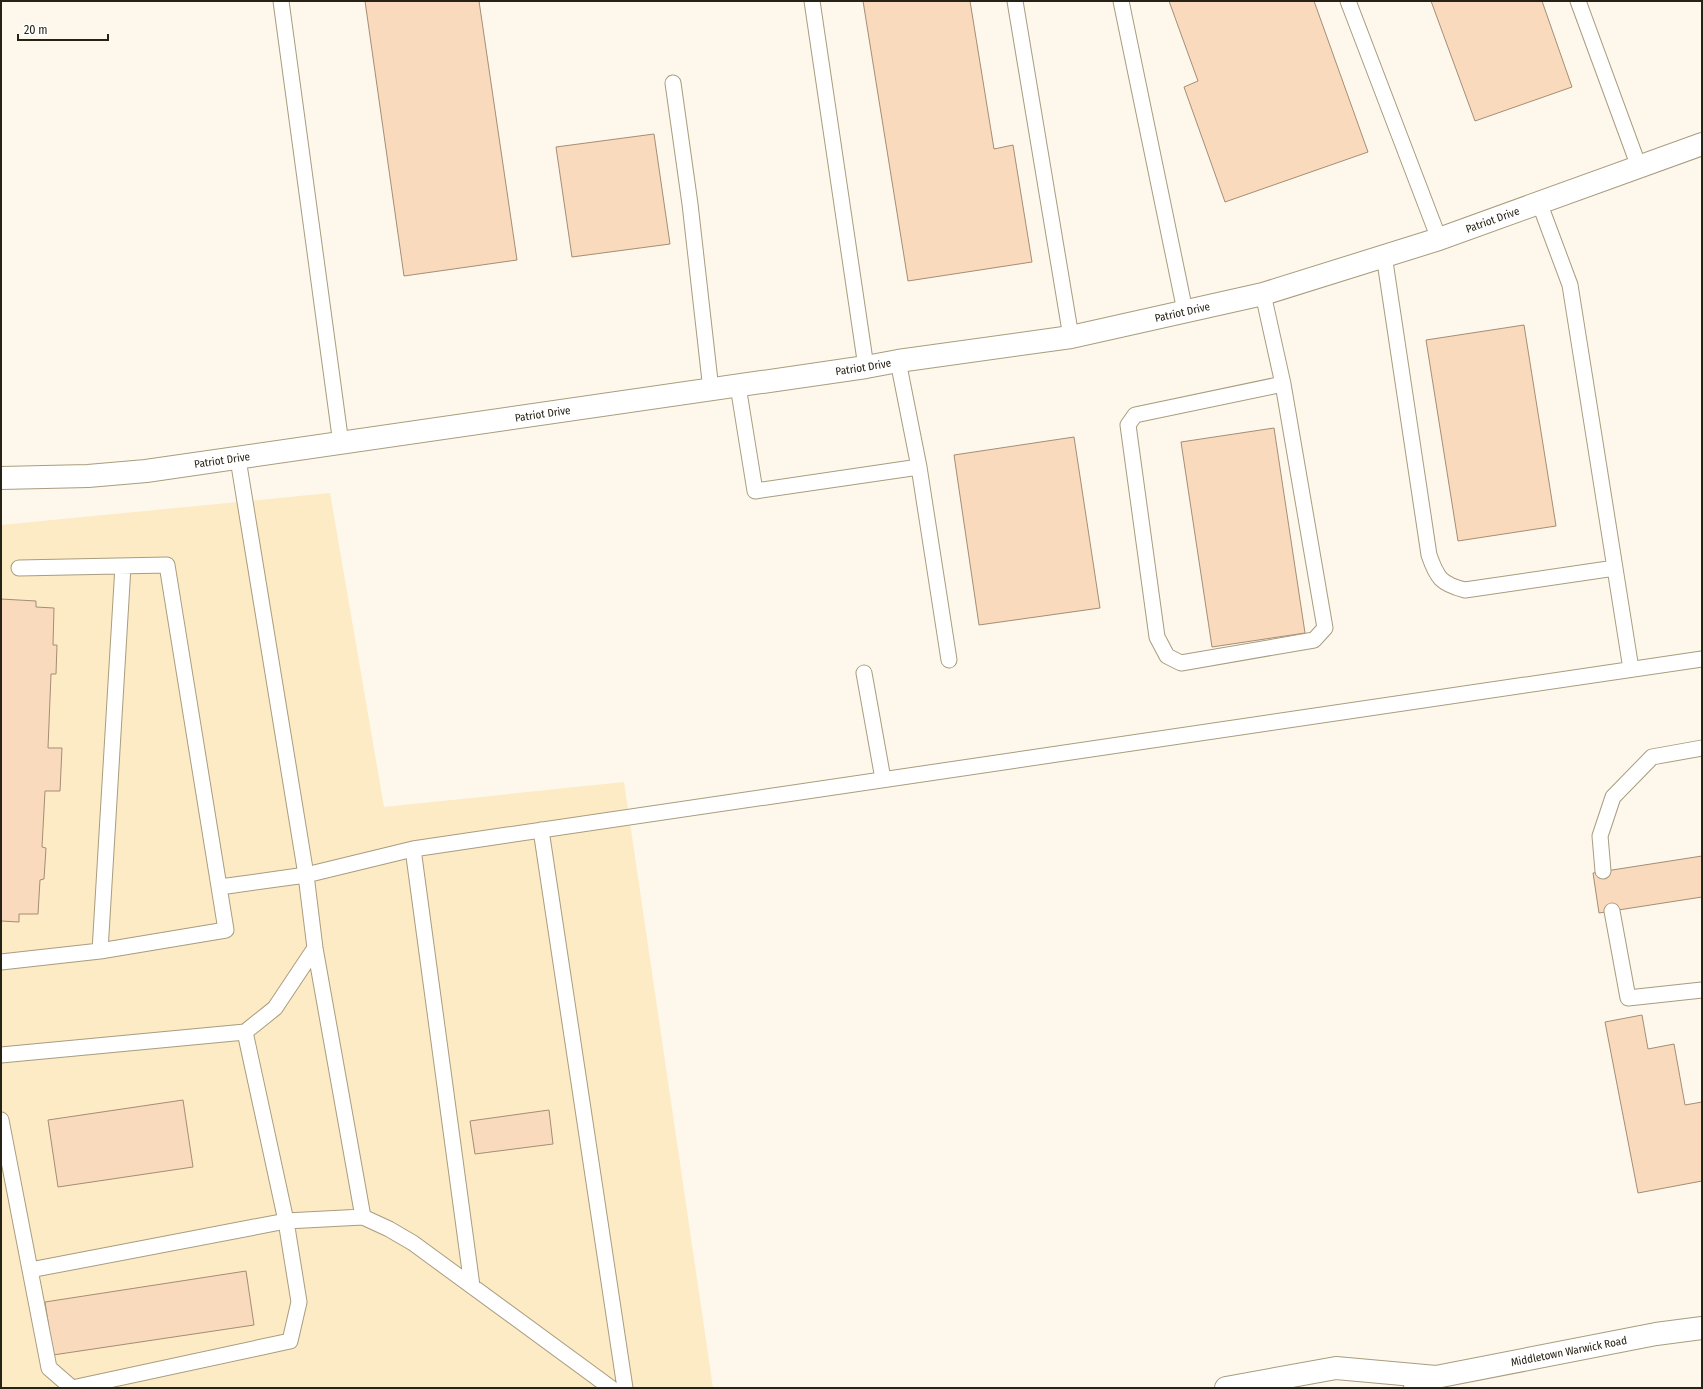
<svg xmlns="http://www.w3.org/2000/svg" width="1703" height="1389" font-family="'Fira Sans Condensed',sans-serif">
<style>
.built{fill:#fcebc4}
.building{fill:#f9dabc;stroke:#a58d76}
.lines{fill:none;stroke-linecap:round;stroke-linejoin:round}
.service-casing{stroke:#a99c7f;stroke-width:17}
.minor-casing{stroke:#a99c7f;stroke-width:24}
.tertiary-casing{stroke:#a99c7f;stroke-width:24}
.service{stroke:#fff;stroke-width:15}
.minor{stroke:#fff;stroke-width:22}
.tertiary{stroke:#fff;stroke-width:22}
.labels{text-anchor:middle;stroke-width:3;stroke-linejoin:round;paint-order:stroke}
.street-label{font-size:11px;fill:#272216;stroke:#fff}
</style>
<rect width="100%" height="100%" fill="#fdf8eb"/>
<path class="built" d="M330,493L384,807L624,782L713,1388H1V525Z"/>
<path class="building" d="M365,1H479L517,260L404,276Z
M863,1H970L994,149L1013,145L1032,262L908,281Z
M1169,1H1314L1368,152L1225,202L1184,87L1198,81Z
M1431,1H1542L1572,87L1475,121Z
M654,134L670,244L572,257L556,147Z
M1524,325L1556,526L1458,541L1426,340Z
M1274,428L1305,633L1212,647L1181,442Z
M1074,437L1100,608L979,625L954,455Z
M1,599L36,601V607L54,608L53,645H57L56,674H51L48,748H62L60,791H45L42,847L46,848L44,879L40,880L38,914H19V922L1,921Z
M1702,856V897L1599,913L1593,873Z
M1642,1015L1648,1049L1674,1044L1685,1105L1702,1102V1181L1638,1193L1605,1022Z
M183,1100L193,1167L58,1187L48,1120Z
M549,1110L553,1144L475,1154L470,1121Z
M246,1271L254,1325L53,1355L45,1302Z"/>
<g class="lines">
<defs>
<path id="service" d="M281,1L341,444
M812,1L866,367
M1015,1L1071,337
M1121,1L1185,311
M1348,1L1439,239
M1578,1L1639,167
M673,83L690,204L711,390
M1539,202L1570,285L1631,669
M1384,255L1429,555C1437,578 1441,584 1465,590L1615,568
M1263,294L1283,384L1325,628L1314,640L1181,663L1167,656L1157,637L1128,425L1135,415L1283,384
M898,361L919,467L949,660
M738,386L755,491L919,467
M238,459L306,875L315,948L363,1217
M864,673L883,779
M541,830L625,1388
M413,849L472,1286
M1603,871L1600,836L1613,797L1652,757L1702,748
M220,887L306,875L413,849L1702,659
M1612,911L1628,998L1702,990
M100,951L123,566
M1,962L100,951L226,930L167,565L19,568
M1,1055L245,1032L275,1008L315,948
M1,1120L49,1368L72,1388L290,1341L299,1302L286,1221L245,1032
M30,1270L286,1221L363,1217L389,1229L413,1243L611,1388"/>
<g id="minor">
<path id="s1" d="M1,478L88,476L146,471L866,367L898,361L1071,337L1263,294L1439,239L1702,144"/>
</g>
<g id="tertiary">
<path d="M1226,1388L1336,1368L1436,1377"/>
<path id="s2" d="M1415,1388L1436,1377L1656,1334L1702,1328"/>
</g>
</defs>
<use href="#service" class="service-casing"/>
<use href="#minor" class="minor-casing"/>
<use href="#tertiary" class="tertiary-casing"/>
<use href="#service" class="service"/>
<use href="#minor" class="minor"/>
<use href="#tertiary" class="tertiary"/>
</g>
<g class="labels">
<g class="street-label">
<text dy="4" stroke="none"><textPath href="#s1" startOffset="1518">Patriot Drive</textPath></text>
<text dy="4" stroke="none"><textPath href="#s1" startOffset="1194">Patriot Drive</textPath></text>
<text dy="4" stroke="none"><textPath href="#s1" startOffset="870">Patriot Drive</textPath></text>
<text dy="4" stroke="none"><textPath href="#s1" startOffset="546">Patriot Drive</textPath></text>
<text dy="4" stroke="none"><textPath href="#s1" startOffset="222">Patriot Drive</textPath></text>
<text dy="4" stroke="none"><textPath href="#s2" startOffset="159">Middletown Warwick Road</textPath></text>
</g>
</g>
<rect width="1703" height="1389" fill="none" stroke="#272216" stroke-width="4"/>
<path d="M18 34v6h90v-6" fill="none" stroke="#272216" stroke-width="2"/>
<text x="24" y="34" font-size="12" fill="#272216" stroke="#ffffff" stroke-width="3" paint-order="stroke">20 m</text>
</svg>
